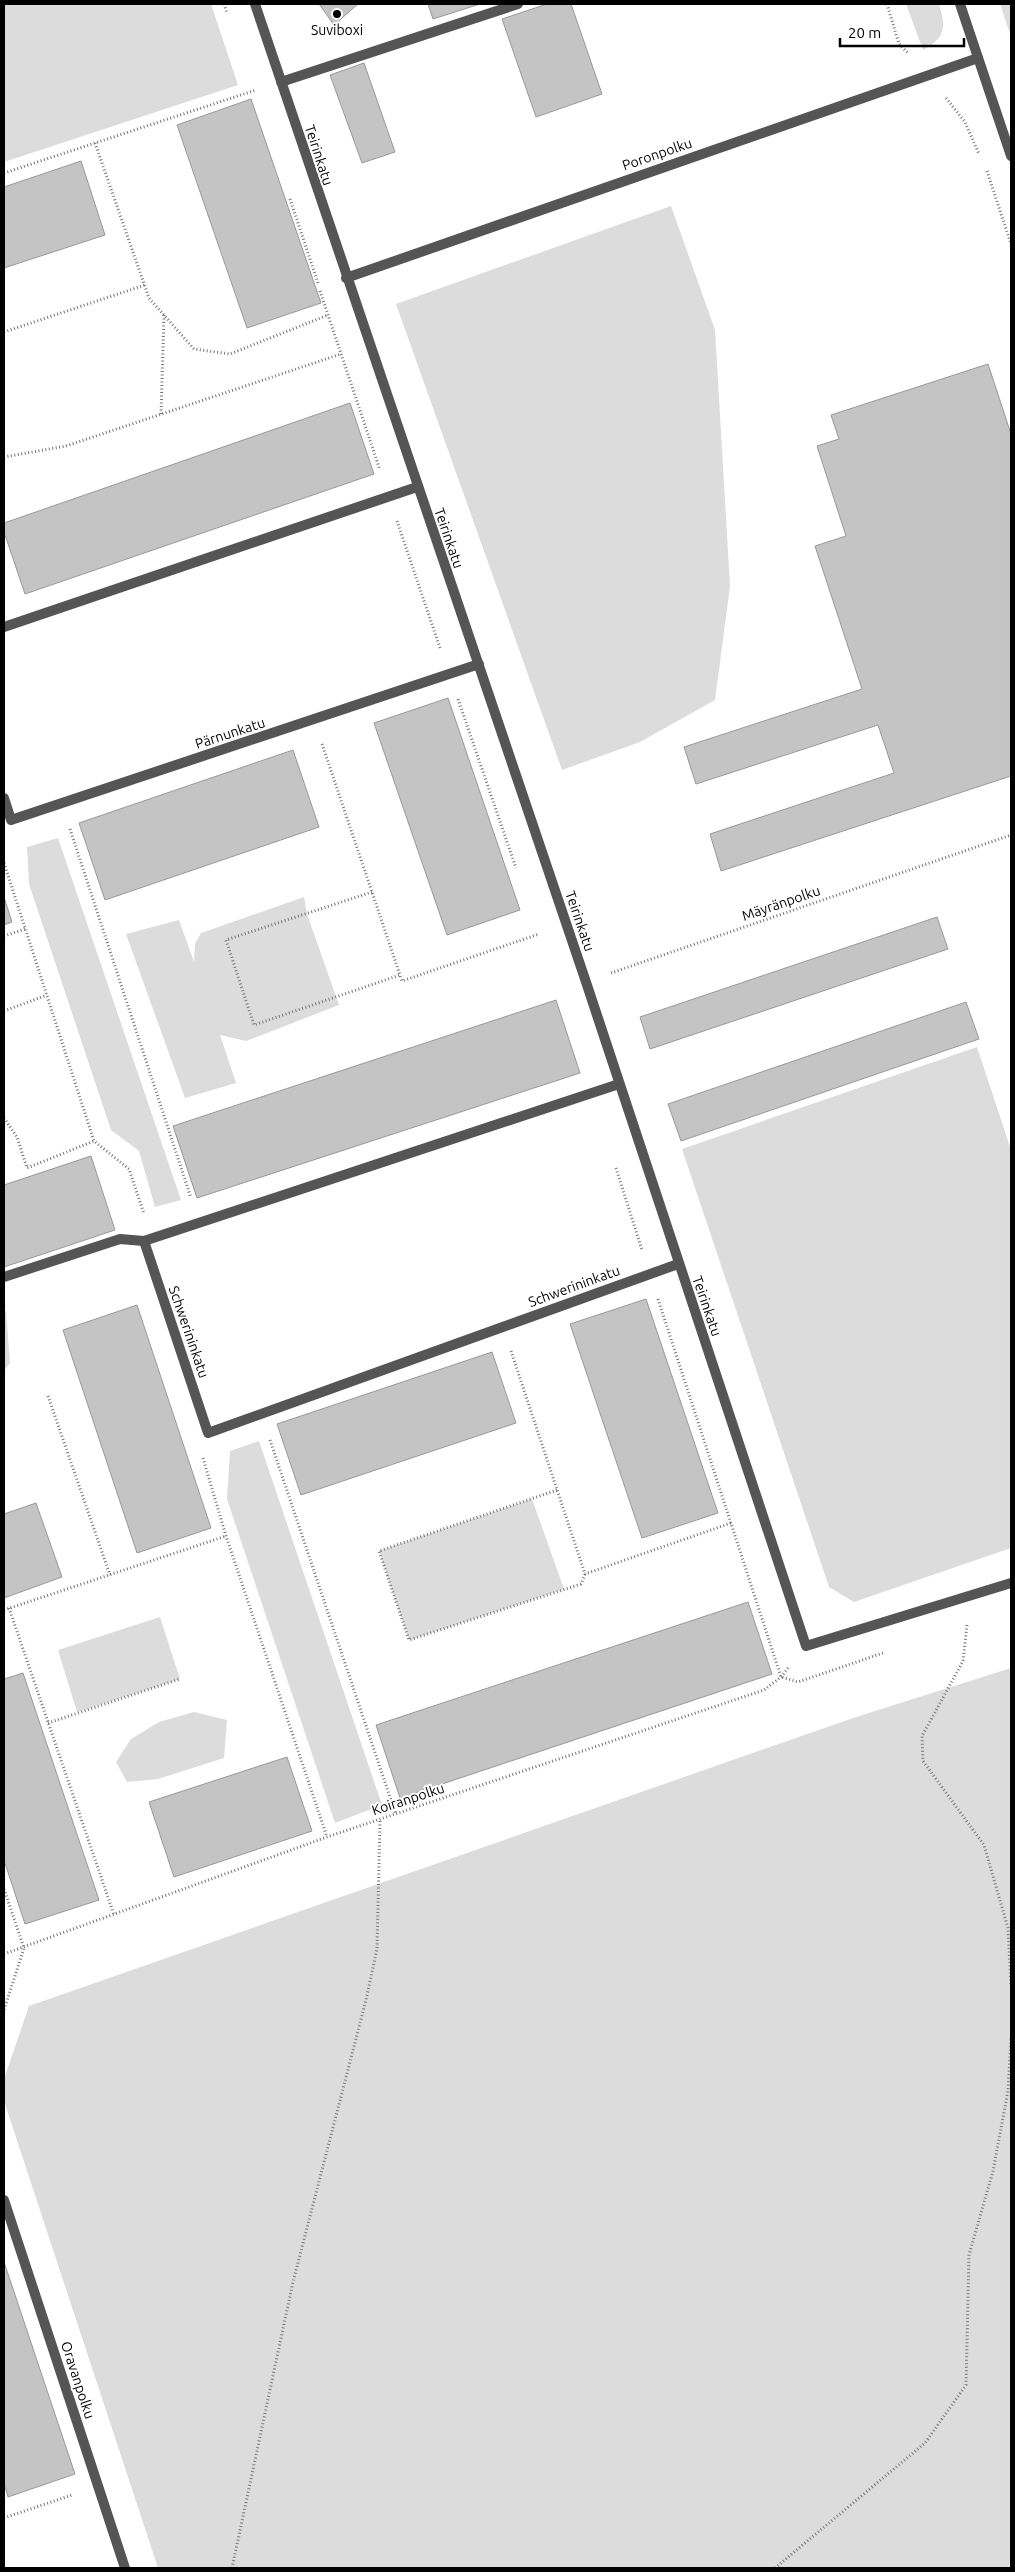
<svg xmlns="http://www.w3.org/2000/svg" width="1015" height="2572" font-family="Ubuntu,sans-serif">
<style>
.green{fill:#dcdcdc}
.building{fill:#c4c4c4;stroke:#999}
.lines{fill:none;stroke-linecap:round;stroke-linejoin:round}
.path{stroke:#777;stroke-width:3;stroke-dasharray:1 2.5;stroke-linecap:butt}
.service{stroke:#555;stroke-width:10}
.minor{stroke:#555;stroke-width:10}
.tertiary{stroke:#555;stroke-width:10}
.poi-dot{fill:#000;stroke:#fff;stroke-width:2}
.labels{text-anchor:middle;stroke-width:4;stroke-linejoin:round;paint-order:stroke}
.poi-label{font-size:14px;fill:#000;stroke:#fff}
.street-label{font-size:14px;fill:#000;stroke:#fff}
</style>
<rect width="100%" height="100%" fill="#fff"/>
<path class="green" d="M4,4H211L238,85L4,162Z
M906,4H939C946,28 946,37 923,50Z
M1000,4H1011V37Z
M671,206L715,330L730,586L715,700L640,742L562,770L396,304Z
M58,838L181,1200L155,1207L139,1151L111,1130L29,884L27,847Z
M304,897L307,914L339,1005L246,1041L220,1035L236,1083L185,1098L126,934L179,920L194,962L195,944L201,933Z
M977,1047L1011,1150V1548L854,1602L829,1587L682,1149Z
M4,1311H6L10,1363L4,1371Z
M259,1441L382,1805L335,1823L227,1499L230,1451Z
M532,1499L564,1589L409,1640L379,1551Z
M160,1617L180,1679L77,1712L58,1650Z
M1011,1668V2568H158L4,2101V2079L29,2006L853,1718Z
M194,1712L227,1720L224,1758L158,1779L127,1782L116,1762L131,1739L159,1722Z"/>
<path class="building" d="M319,4H358L334,25Z
M428,4H480L433,19Z
M547,4H571L602,94L536,117L502,19Z
M364,63L395,152L362,163L330,75Z
M251,99L321,303L247,328L177,125Z
M81,161L105,235L4,268V187Z
M988,364L1011,434V776L721,871L710,834L894,773L878,725L696,784L684,747L862,689L815,546L846,536L817,446L839,439L831,415Z
M350,403L374,474L25,594L4,532V523Z
M448,698L520,910L447,935L374,723Z
M293,750L319,827L105,900L79,823Z
M4,897L12,922L4,925Z
M937,917L948,949L650,1049L640,1017Z
M556,1000L580,1073L197,1198L173,1126Z
M966,1002L979,1039L681,1141L668,1104Z
M91,1156L115,1230L4,1267V1185Z
M646,1299L718,1513L642,1538L570,1324Z
M137,1305L211,1528L137,1553L63,1330Z
M492,1352L516,1423L301,1495L277,1424Z
M36,1503L62,1577L4,1598V1514Z
M748,1602L772,1674L400,1798L376,1725Z
M23,1673L99,1900L25,1924L4,1860V1679Z
M287,1757L312,1831L174,1877L149,1802Z
M4,2262L75,2474L8,2497L4,2483Z"/>
<g class="lines">
<path class="path" d="M224,4L227,13
M887,4L899,44L908,53
M946,98L965,122L979,154
M95,143L149,298L194,349L230,354L328,315
M987,171L1011,244
M4,173L256,90
M290,199L318,283
M320,291L380,470
M4,332L145,285
M161,414L164,315
M4,457L66,446L341,354
M397,521L440,648
M458,699L516,868
M322,744L402,981L539,934
M70,829L191,1198
M4,863L94,1141L129,1169L144,1214
M372,892L226,940L254,1025L400,975
M4,936L25,929
M611,973L1011,835
M4,1011L47,995
M4,1118L17,1137L27,1168L94,1141
M616,1168L642,1250
M658,1299L781,1677L798,1682L883,1653
M511,1351L585,1574L731,1523
M48,1396L110,1575
M270,1440L396,1815
M203,1458L226,1536L327,1837
M557,1490L379,1551L409,1640L581,1584L585,1574
M9,1608L114,1915
M4,1610L226,1536
M967,1625L963,1661L922,1736L923,1761L984,1845L1008,1928L1011,1984
M48,1723L180,1679
M4,1889L24,1948L4,2010
M4,1954L327,1837L764,1690L781,1677L789,1667
M4,2518L72,2495
M232,2568L293,2282L366,2000L377,1949L380,1820
M775,2568L925,2443L966,2385L969,2255L993,2171L1008,2091L1011,2038"/>
<path class="service" d="M281,82L518,4
M4,1277L120,1239L144,1241
M4,2200L125,2568"/>
<path class="minor" d="M255,4L586,982L806,1646L1011,1583
M346,278L978,58
M4,627L417,487
M4,798L11,820L479,664
M619,1084L144,1241L208,1433L678,1264"/>
<path class="tertiary" d="M960,4L1011,156"/>
</g>
<circle class="poi-dot" cx="337" cy="14" r="5"/>
<g class="labels">
<g class="poi-label">
<text x="337" y="35">Suviboxi</text>
</g>
<g class="street-label">
<text transform="translate(657 154) rotate(-19)" y="5">Poronpolku</text>
<text transform="translate(319 155) rotate(72)" y="5">Teirinkatu</text>
<text transform="translate(449 538) rotate(71)" y="5">Teirinkatu</text>
<text transform="translate(230 733) rotate(-18)" y="5">Pärnunkatu</text>
<text transform="translate(781 903) rotate(-19)" y="5">Mäyränpolku</text>
<text transform="translate(580 921) rotate(71)" y="5">Teirinkatu</text>
<text transform="translate(574 1286) rotate(-20)" y="5">Schwerininkatu</text>
<text transform="translate(707 1306) rotate(71)" y="5">Teirinkatu</text>
<text transform="translate(189 1332) rotate(71)" y="5">Schwerininkatu</text>
<text transform="translate(408 1799) rotate(-18)" y="5">Koiranpolku</text>
<text transform="translate(78 2380) rotate(72)" y="5">Oravanpolku</text>
</g>
</g>
<rect width="1015" height="2572" fill="none" stroke="#000000" stroke-width="10"/>
<path d="M840 38v8h124v-8" fill="none" stroke="#000000" stroke-width="2.5"/>
<text x="848" y="38" font-size="15" fill="#000000" stroke="#ffffff" stroke-width="4" paint-order="stroke">20 m</text>
</svg>
